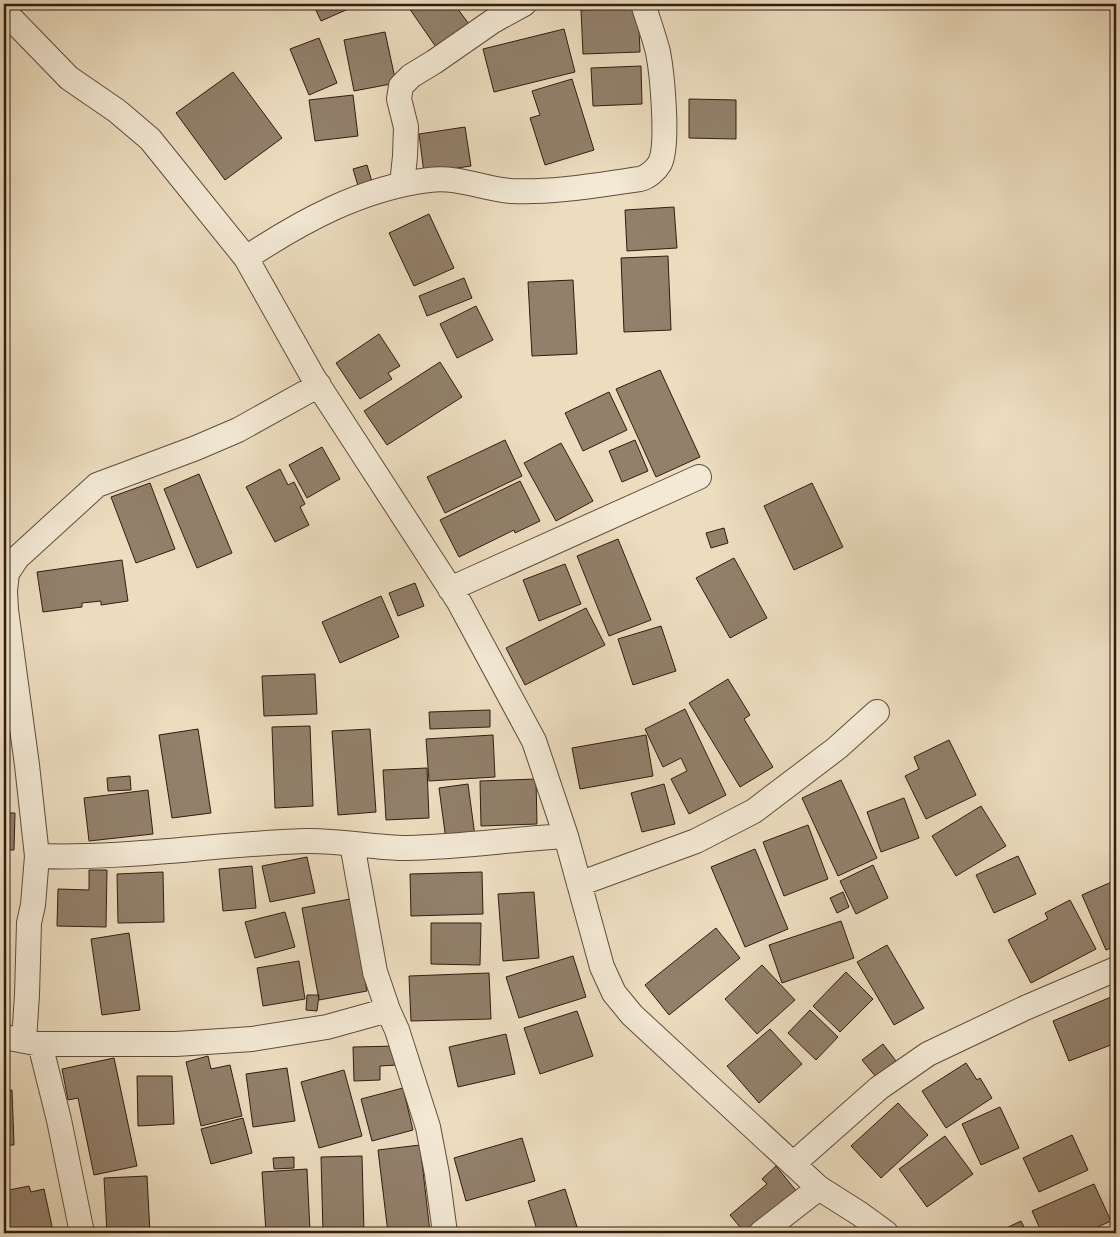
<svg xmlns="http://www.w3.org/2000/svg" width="1120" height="1237" font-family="'Gentium Book Plus',serif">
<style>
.building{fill:#92806b;stroke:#311c11}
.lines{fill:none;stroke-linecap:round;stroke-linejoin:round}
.street-casing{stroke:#604c3c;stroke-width:26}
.street{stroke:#f3e9d5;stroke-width:24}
</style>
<rect width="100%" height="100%" fill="#ecddbf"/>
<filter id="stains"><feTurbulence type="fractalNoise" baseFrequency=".004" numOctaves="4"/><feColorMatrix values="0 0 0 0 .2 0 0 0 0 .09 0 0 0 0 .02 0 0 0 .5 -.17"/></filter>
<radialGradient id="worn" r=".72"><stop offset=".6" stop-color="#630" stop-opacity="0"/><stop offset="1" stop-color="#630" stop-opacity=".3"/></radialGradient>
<path class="building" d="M313,4H354L355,6L321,21Z
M416,4H454L469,24L436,47L409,8Z
M638,7L640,52L583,54L581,10Z
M564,29L575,72L494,92L483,49Z
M385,32L396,83L354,91L344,40Z
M319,38L337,83L309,95L290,49Z
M641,66L642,104L593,106L591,68Z
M233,72L282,138L225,180L176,113Z
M572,79L594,150L545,165L530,118L540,115L532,91Z
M353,95L358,136L315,141L309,100Z
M689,99L736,100V139L689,138Z
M465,127L471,166L424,173L419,134Z
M367,165L373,185L359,189L353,169Z
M674,207L677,248L627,251L625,210Z
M429,214L454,268L414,286L389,233Z
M668,256L671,330L624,332L621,258Z
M464,278L472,298L427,316L419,296Z
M573,280L577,354L532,356L528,282Z
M476,306L493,340L457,358L440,324Z
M379,334L400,366L388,373L392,379L360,399L336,363Z
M440,362L462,397L387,445L364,411Z
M660,370L700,457L656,477L616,389Z
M609,392L627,430L583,451L565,413Z
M505,440L522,476L445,513L427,477Z
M635,440L648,471L622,482L609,451Z
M561,443L593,501L556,521L524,463Z
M322,447L340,479L307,498L289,465Z
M280,469L288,485L294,482L305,504L300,507L309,525L275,542L246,487Z
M199,474L232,553L197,568L164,489Z
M520,481L540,521L515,533L514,530L459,557L440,520Z
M150,483L175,549L136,563L111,497Z
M812,483L843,547L794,570L764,506Z
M724,528L728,543L711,548L706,533Z
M618,539L651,620L609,636L577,556Z
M734,558L767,618L730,638L696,578Z
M122,560L128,601L101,605V601L82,603V607L43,612L37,572Z
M565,564L581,604L539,621L523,580Z
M415,583L424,606L398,616L389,593Z
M381,596L399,637L340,663L322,622Z
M586,608L605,645L525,685L506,648Z
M661,626L676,671L633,685L618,639Z
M315,674L317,714L264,716L262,676Z
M728,679L750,715L744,719L773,767L740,787L689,703Z
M685,709L726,795L689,814L671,779L687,771L681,758L663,767L645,729Z
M490,710V727L430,729L429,712Z
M310,726L313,806L275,808L272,727Z
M198,729L211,813L172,818L159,735Z
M370,729L376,812L338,815L332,731Z
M493,735L495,777L429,781L426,739Z
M646,735L653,776L580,789L572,748Z
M4,740L8,781L4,782Z
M949,740L976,795L926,819L905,776L919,769L914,757Z
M427,768L429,818L386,820L383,770Z
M130,776L131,790L108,791L107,778Z
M536,779L537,824L481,826L480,781Z
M841,780L877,858L838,876L802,798Z
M468,784L475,836L446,840L439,788Z
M664,784L675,824L642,832L631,793Z
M148,790L153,834L89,841L84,798Z
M904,798L919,838L881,852L867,812Z
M981,806L1006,846L956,876L932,836Z
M4,813H15L14,850H4Z
M808,825L828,879L784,896L763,842Z
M755,849L788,929L745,947L711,867Z
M1018,856L1036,894L994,913L976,875Z
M307,857L315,893L270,902L262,866Z
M873,865L888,898L856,914L840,881Z
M252,866L256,908L223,911L219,869Z
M89,870H107L106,927L57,926L58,889L89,890Z
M163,872L164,922L118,923L117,874Z
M482,872L483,914L411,916L410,874Z
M1116,880V946L1106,950L1082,895Z
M534,892L539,958L503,961L498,894Z
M843,892L849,907L837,913L830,898Z
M350,899L367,991L319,1000L302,908Z
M1070,900L1096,949L1031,983L1008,940L1048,919L1045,913Z
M285,912L295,947L255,958L245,922Z
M841,921L854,958L782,983L769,945Z
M431,923H481L480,965L431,964Z
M716,928L740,958L669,1015L645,985Z
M129,933L140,1010L102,1015L91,939Z
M887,945L924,1008L894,1025L857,962Z
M573,956L586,997L519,1018L506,977Z
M299,961L305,999L263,1006L257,968Z
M762,965L795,1000L757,1034L725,999Z
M846,972L873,999L840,1032L813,1006Z
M489,973L491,1019L411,1021L409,976Z
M307,995H319L317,1011L306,1010Z
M1116,995V1043L1069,1061L1053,1021Z
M810,1010L838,1037L816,1060L788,1033Z
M577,1011L593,1056L540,1074L524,1028Z
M770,1029L802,1064L759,1103L727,1066Z
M506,1034L515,1074L458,1087L449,1047Z
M883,1044L896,1061L876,1077L862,1060Z
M397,1046V1065L380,1066V1080L354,1081L353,1047Z
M208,1056L211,1069L230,1065L242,1116L201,1126L186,1062Z
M114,1058L137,1166L94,1175L78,1098L68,1100L62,1069Z
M966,1063L977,1080L980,1078L992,1098L946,1128L922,1091Z
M287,1068L295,1121L253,1127L246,1074Z
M344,1070L362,1136L319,1148L301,1082Z
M137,1076H172L174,1124L138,1126Z
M403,1088L413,1130L372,1141L361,1099Z
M12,1090L14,1145H4V1091Z
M898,1103L928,1135L881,1178L851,1146Z
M1000,1107L1019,1148L981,1165L962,1124Z
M243,1118L252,1153L211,1164L201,1129Z
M1072,1135L1088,1170L1039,1192L1023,1158Z
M945,1136L973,1174L927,1207L899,1169Z
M522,1138L535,1181L466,1201L454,1158Z
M420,1145L430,1232L388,1233L378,1150Z
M362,1156L364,1233H323L321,1157Z
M294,1157V1168L274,1169L273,1158Z
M776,1166L798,1193L751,1233H745L730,1215L767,1184L762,1179Z
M307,1169L310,1231L266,1233L262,1172Z
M147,1176L150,1233H107L104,1178Z
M1094,1184L1111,1221L1084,1233H1042L1032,1211Z
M29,1186L31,1192L44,1189L53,1231L45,1233H4V1191Z
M565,1189L577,1227L555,1233H538L528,1201Z
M1021,1221L1027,1233H996Z
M704,1228L709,1233H698Z
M1111,1228L1113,1233H1100Z
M579,1229L580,1233H566Z"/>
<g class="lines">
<defs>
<path id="street" d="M4,11L69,78L117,111L150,139L246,258L313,377L459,602L534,741L566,836
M402,185L405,156L406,127L399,99L401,86L411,76L434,62L493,21L524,4
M246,258C302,221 362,188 429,180C458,176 484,189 511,191C554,193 597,185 640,179C648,177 656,170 660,163C669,144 662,73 658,52C654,36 648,20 643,4
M450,589L699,477
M352,844L375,972L388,1010L397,1030L428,1127L437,1174L445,1233
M37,856L27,765L6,610L5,591L7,573L17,558L97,485L196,448L238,430L319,385
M579,884L696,841L754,811L837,748L877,712
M4,1037L40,1044H176L252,1039L327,1027L388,1010
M24,1040L27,995L29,923L33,905L37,856C126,859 216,844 305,841C339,840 373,848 407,848C460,847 513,839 566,836L602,967L614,993L632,1015L819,1188
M40,1044L59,1120L82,1233
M793,1164L879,1088L928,1054L1025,1008L1116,969
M761,1233L819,1188L860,1214L886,1233"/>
</defs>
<use href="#street" class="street-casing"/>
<use href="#street" class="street"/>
</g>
<rect width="1120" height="1237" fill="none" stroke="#ecddbf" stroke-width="20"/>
<rect x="5" y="5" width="1110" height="1227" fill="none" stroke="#311c11" stroke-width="2.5"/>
<rect x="10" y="10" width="1100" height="1217" fill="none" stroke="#311c11"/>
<rect width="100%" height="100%" filter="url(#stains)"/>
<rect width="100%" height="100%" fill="url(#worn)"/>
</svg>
